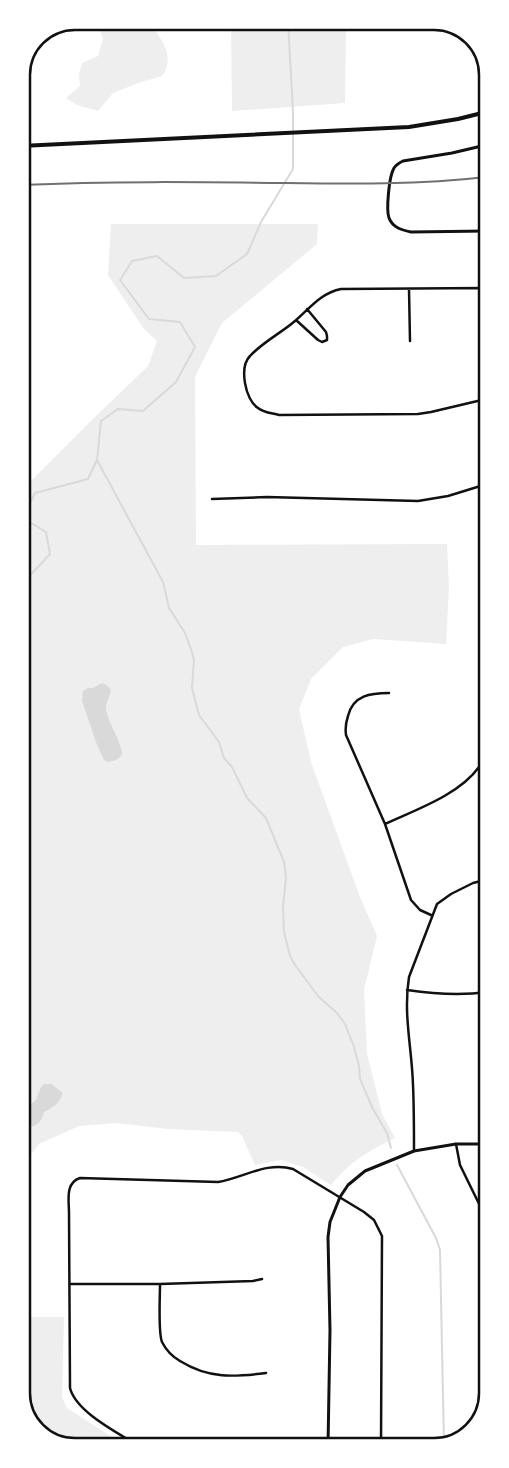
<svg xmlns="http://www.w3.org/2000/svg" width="509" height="1468" font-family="'Roboto Serif',serif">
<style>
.green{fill:#eee}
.water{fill:#d9d9d9}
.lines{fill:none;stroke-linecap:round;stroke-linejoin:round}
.stream{stroke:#d9d9d9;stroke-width:2}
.minor{stroke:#111;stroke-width:2.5}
.tertiary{stroke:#111;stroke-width:3}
.secondary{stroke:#111;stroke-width:3}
.primary{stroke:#111;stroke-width:4}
.rail{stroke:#707070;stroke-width:2}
.rim{fill:none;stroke:#111;stroke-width:2.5}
</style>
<rect width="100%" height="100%" fill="#fff"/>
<path class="green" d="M98,21H149C157,34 171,49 167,65C167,69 164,73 162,76L138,83L113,93L98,111L77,105L66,98L80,86L79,74L82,63L98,56L103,39Z
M231,21H346L345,103L232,111Z
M111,224H318L317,244L222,323L195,377L196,545L447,544L449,586L446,644L373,639L343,647L311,679L299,709L311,762L360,897L377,936L364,990L367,1054L382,1114L395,1138C367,1152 352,1160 331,1185L303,1167L281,1160L255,1165L242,1136L238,1132L168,1129L116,1123L79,1126L39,1144L23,1164L22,490L94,418L148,366L157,341L144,329L108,275Z
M23,1269L27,1317H64L62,1397L67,1408L126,1446L71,1447L40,1434L23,1407Z"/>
<path class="water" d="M102,683L106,685L111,690C110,695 107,701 106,706C105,718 120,738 122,753L121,756L116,760L108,762L104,760L96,742L82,701L83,691L88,688H93Z
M44,1084H51L63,1093C59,1104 54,1107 44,1112C42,1123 34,1129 23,1127V1111L36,1100L41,1087Z"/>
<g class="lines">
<path class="stream" d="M97,460L163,582L169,608L185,633L192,652L194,660L192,688L199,715L219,742L224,758L232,767L247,798L266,818L284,862L286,877L283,907L284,932L290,956L295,965L318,996L337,1013L345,1024L354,1047L359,1066L360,1079L373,1109L387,1133L391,1148
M22,584L50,554L46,532L23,518L35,493L88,479L97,460L101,421L118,409L143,411L176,382L195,347L180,322L149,319L120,280L132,261L157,256L184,278L216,276L247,254L261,222L293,169V112L288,21
M397,1165L436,1238L440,1250L444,1445"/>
<path class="minor" d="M486,288L341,289C321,293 310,308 295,321C281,333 263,342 250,356C239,367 245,400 258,408C264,413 272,413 279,415L418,414L431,412L486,399
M486,288V295
M409,289L410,341
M296,320L318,340L322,342L327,340V336L326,332L307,309
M480,486L487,502
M212,499L267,497L418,501L448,496L487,484
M389,693C371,693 353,695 348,716C346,722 345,728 346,735L385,824L411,900L420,910L431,915
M385,824C415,810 459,795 479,767C482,762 483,755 485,749L487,591
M484,950L487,956
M407,990C434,994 460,996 487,992
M456,1144L460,1165L484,1214L488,1227
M414,1151C414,1129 414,1107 413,1085C412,1048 403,1015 409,977L437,904L451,894L473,883L481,881H487
M70,1284H160L253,1281L262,1279
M160,1285C160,1297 158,1332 162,1342C166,1350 173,1357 180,1361C209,1379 234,1377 266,1373
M139,1446C118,1433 76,1412 70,1388L69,1213C69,1200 65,1183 80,1178L218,1182C243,1178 267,1161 293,1169L364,1212L374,1220L382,1236L381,1445"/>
<path class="tertiary" d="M486,145L452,153L403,161C399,163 396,165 394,168C389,176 386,210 389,218C393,228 402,230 411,232L486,231"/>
<path class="secondary" d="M328,1446L330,1330L328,1237L330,1222L340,1197L348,1185L365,1171L414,1151L456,1144H487"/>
<path class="primary" d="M21,146L409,127L458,119L486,112"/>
<path class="rail" d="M21,185C109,181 197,182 284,183C352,184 419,185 486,177"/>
</g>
<path d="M0 0H509V1468H0ZM75 30H434A45 45 0 0 1 479 75V1393A45 45 0 0 1 434 1438H75A45 45 0 0 1 30 1393V75A45 45 0 0 1 75 30Z" fill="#fff" fill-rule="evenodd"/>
<path class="rim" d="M75 30H434A45 45 0 0 1 479 75V1393A45 45 0 0 1 434 1438H75A45 45 0 0 1 30 1393V75A45 45 0 0 1 75 30Z"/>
</svg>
